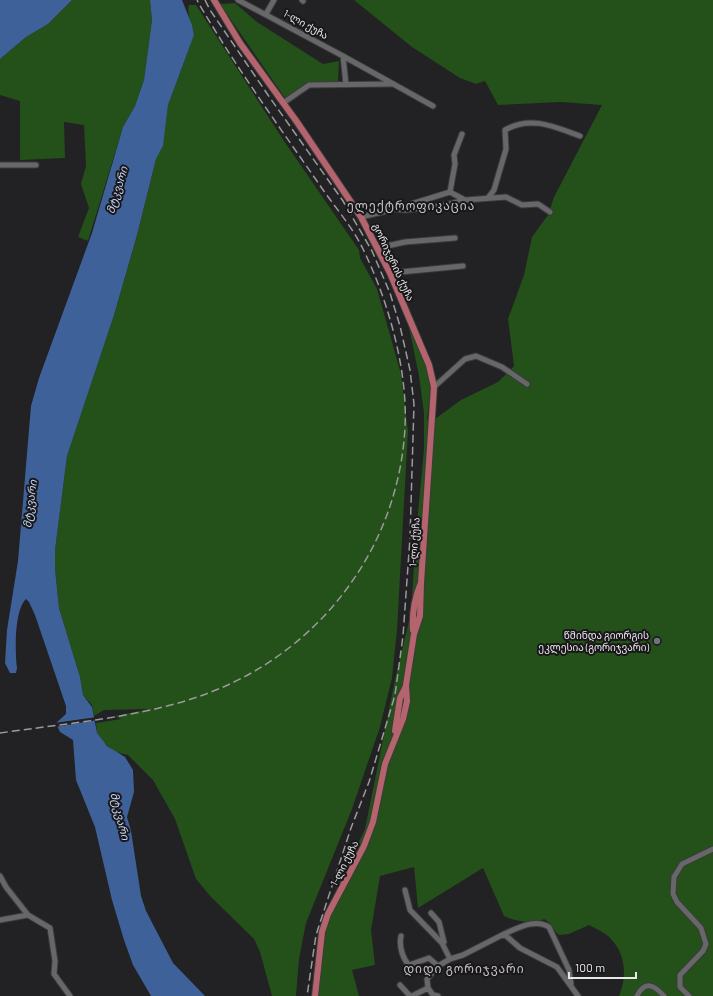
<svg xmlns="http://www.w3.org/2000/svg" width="713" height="996" font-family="Barlow,'Noto Sans Georgian',sans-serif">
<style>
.green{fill:#245019}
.water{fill:#3f619a}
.pier{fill:#222123}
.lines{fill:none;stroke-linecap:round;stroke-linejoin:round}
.minor-casing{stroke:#3c3b3d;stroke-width:7}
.major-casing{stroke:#3c3b3d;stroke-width:8}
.minor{stroke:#676669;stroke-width:5}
.major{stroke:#b4646d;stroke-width:6}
.rail{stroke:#9b9a9c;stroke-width:1.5;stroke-dasharray:8 4;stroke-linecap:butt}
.worship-dot{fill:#6b7280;stroke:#19171a;stroke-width:1.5}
.labels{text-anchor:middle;stroke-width:4;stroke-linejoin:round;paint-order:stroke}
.street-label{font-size:10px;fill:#e8e7e9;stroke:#19171a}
.poi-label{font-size:10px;fill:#e8e7e9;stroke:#19171a;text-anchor:end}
.water-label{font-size:11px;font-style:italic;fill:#c4d9fa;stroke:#19171a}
.quarter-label{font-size:12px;letter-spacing:1px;fill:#c4c3c6;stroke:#19171a}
</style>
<rect width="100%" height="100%" fill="#222123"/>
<path class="green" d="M72,0H150L152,20L144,80L135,106L123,127L88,241L78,237L89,208L81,184L86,166L84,125L64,122L65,158L20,160V101L0,95V59L26,37L48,24Z
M354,0H713V996H619C627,977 626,955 611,939C606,933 596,929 589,925L569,934L559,935C553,930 550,922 544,919C533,925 515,921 504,916L483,868L418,908L414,867L380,876L371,930L375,965L352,970L359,996H313V977L321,931L337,888L365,829L396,675L411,613L416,534L424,449V413L419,376L408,322C417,343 428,364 430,387C431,398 428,408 427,419H435L461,400L498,382L514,366L508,319L524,275L532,237L548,215L554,197L602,105L561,102L498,105L485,81L476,84L460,78L412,47Z
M235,3L257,22L323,64L339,61L338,82H307L285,98L220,4Z
M189,5H196L284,141L359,250L360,258L377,289L401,374L408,431L397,630L392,678L380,727L352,809L306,923L299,959L296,996H272L260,952L254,939L211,897L196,879L175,819L153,780L128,755L115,752L103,742L97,733L96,723L121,719L115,716L149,709L104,710L94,716L92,705L83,695L80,677L59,608L55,569V550L67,456L114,315L137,235L156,159L162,148L168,105L194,35C193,24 186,16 189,5Z"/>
<path class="water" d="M0,0H72L48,24L26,37L0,59Z
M150,0H182L192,25L194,35L168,105L163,146L156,159L137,235L114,315L67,456L55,550V569L59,608L80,677L83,695L92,707L97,733L107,746L125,757L133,770L134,792L127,817L131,831L141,896L146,911L173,963L205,996H151L133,965L124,940L112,900L95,827L76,780L73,740L60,732L56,723L66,714V706L35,615L29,602L26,599C14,610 15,653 17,668L16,673H10L5,663L7,630L18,561L31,406L39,378L92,233L123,127L135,106L144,80L152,20Z"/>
<path class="pier" d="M97,717V720L55,727L54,723Z"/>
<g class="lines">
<defs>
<path id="minor" d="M238,0L343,56L346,85
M302,0L303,1
M266,14L274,0
M343,56L433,106
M283,103L309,85L391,84
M0,165H36
M450,192L455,164L454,155L462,134
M488,198L494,190L506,149L505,130C531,115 555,127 580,136
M395,209L405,210L442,206L465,200L506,197L522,205L538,204L550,212
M361,217L395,209L450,192L465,200
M378,248L405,242L455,238
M390,273L463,266
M434,387L465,359L476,356L502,367L527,384
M0,876L6,887L28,915L50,928L55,961L54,974L70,996
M405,890L410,910L442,943L450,959
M431,913L439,922L444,942
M0,920L28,915
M504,934C518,928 535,918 549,927L569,970L571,984
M401,936C399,945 402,958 409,965L429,958L438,966L450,959L463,955L504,934L520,948L557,967L578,996
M400,985L410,996
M428,988L427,979L438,966
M412,996L428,988L433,995L438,996
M637,996C645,980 654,985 664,996
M689,996L680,987V975L703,951L706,944L701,928L677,902L673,894L674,877L682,864L713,849"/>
<path id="major" d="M214,0L240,43L297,122L361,217L390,273L429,365L434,387L421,583L420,616L414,634L406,685L407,701L403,719L385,764L373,822L364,846L328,914L322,932L315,996
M413,630C412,613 414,600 420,585
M395,731L400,698L406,686"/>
</defs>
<use href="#minor" class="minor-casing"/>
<use href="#major" class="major-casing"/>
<use href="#minor" class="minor"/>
<use href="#major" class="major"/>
<path class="rail" d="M205,0L210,10L268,95L343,201L372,251L390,293L400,326L410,370L414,404L410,538L403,636L395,695L369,782L351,828L316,935L307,996
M0,733C68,723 148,717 211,692C322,649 399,546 405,427C408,370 388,300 363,249C352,226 333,205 319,184C287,138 254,92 224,45C215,30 205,15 197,0"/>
</g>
<circle class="worship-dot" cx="657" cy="641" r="4"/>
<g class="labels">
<g class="street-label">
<text transform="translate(306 24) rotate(29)" y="4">1-ლი ქუჩა</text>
<text transform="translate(394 262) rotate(65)" y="4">გორიჯვრის ქუჩა</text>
<text transform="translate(414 542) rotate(-86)" y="4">1-ლი ქუჩა</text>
<text transform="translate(344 863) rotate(-63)" y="4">1-ლი ქუჩა</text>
</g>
<g class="poi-label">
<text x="649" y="639">წმინდა გიორგის<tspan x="649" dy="12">ეკლესია (გორიჯვარი)</tspan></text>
</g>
<g class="water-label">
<text transform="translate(117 190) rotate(-73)" y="4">მტკვარი</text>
<text transform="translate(30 504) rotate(-83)" y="4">მტკვარი</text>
<text transform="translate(120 816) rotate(76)" y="4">მტკვარი</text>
</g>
<g class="quarter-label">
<text x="411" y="210">ელექტროფიკაცია</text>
<text x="464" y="973">დიდი გორიჯვარი</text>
</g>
</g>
<path d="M569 972v6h67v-6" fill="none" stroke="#e8e7e9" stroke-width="2"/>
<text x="575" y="972" font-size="12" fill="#e8e7e9" stroke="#19171a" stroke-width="3" paint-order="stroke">100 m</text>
</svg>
